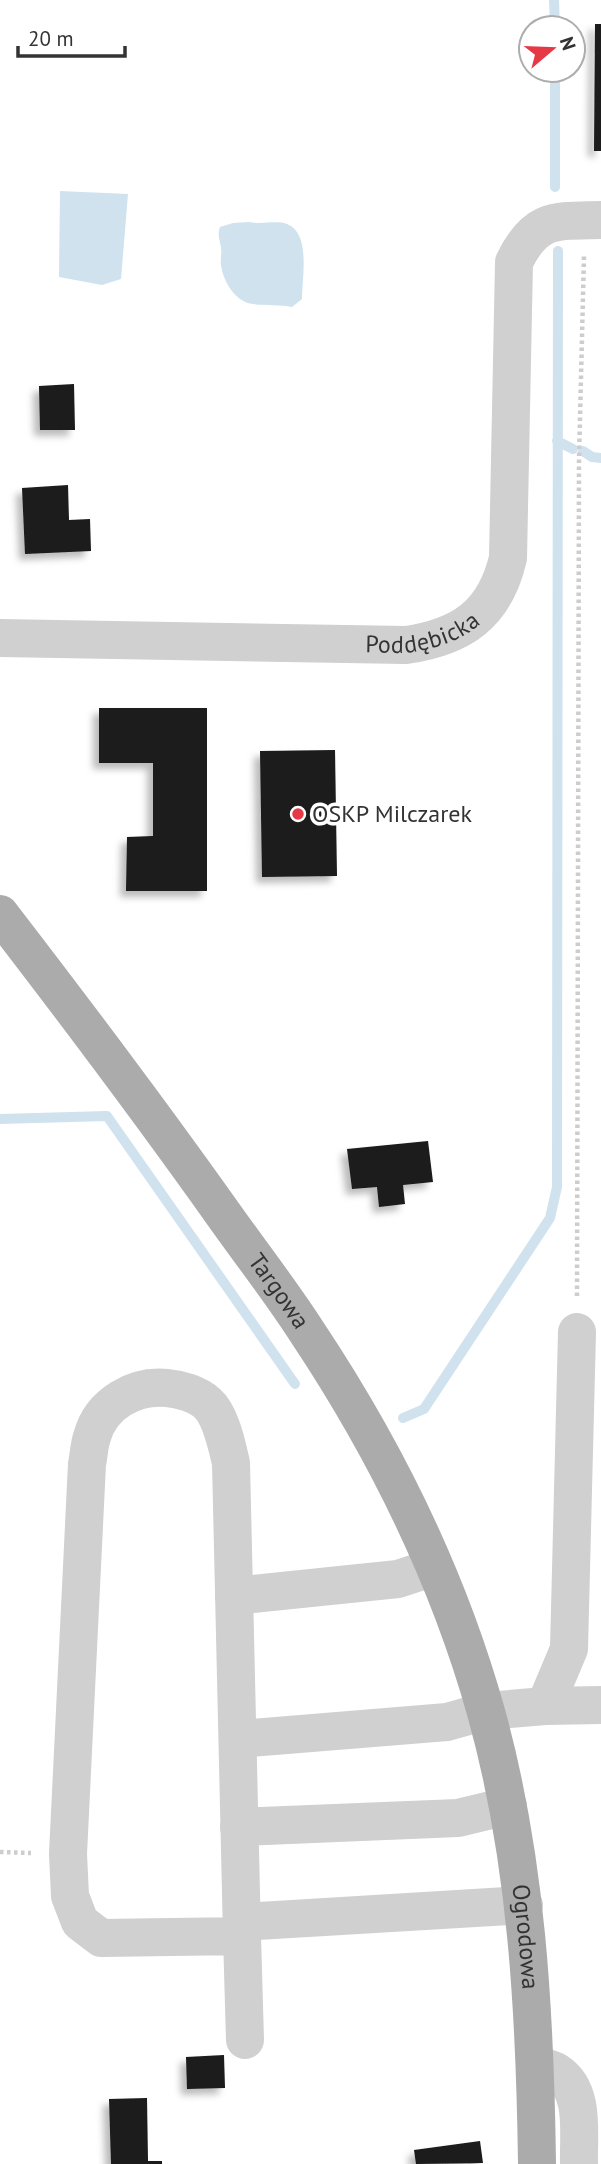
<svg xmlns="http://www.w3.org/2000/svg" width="601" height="2164" font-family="'PT Sans',sans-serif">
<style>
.water{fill:#cfe2ee}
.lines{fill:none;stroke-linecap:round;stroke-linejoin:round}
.stream{stroke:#cfe2ee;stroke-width:10}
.building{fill:#1a1a1a;filter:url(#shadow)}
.path{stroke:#cdcdcd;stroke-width:4.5;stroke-dasharray:3.5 3.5;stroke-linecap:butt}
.minor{stroke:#d0d0d0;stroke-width:38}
.major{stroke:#ababab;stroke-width:38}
.poi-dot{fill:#e63946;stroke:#fff;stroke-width:2.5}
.labels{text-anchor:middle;stroke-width:7;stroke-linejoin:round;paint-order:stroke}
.street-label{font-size:24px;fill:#333;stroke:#fff}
.poi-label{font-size:24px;fill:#333;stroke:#fff;text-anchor:start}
</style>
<defs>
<filter id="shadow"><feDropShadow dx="-6" dy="6" stdDeviation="3.5" flood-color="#0004"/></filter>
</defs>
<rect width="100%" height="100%" fill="#fff"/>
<path class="water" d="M60,191L128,194L121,279L102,285L59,277Z
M249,222C262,225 275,220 287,224C311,233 302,278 302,299L292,307C280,304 258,306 248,303C233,298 223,280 221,265C220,259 222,254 221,248C220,239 217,236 220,227L233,223Z"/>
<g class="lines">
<path class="stream" d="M554,0L555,28
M555,70V187
M557,441L573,449
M583,451L592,457L601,458
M0,1119L107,1116L295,1384
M403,1418L424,1409L550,1218L557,1187L558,251"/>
</g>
<path class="building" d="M595,24H601V151H594Z
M74,384L75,430H40L39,386Z
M68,485L69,520L90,519L91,551L25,554L22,488Z
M99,708H207V891H126L127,837L153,836V763H99Z
M335,750L337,876L262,877L260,751Z
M428,1141L433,1182L403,1185L405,1204L379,1207L377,1187L352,1189L347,1149Z
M224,2055L225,2088L187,2089L186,2057Z
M147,2098L148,2161H162V2164H111L109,2099Z
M480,2141L483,2163L416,2164L414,2150Z"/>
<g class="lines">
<path class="path" d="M577,1296L579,459L584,255
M0,1852L31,1853"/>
<g class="minor">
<path id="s1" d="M0,638L406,645C462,637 495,614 508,558L514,262C536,217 555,221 601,220"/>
<path d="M234,1596L398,1579L434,1567"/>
<path d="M545,1706L569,1649L577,1332"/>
<path d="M238,1739L447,1722L486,1711L545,1706L601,1705"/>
<path d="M239,1827L458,1818L508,1806"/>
<path d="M242,1922L524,1905"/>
<path d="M242,1936L231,1463C227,1446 221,1415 207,1403C197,1394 180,1389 167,1388C135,1385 101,1403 92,1437C89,1445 89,1455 87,1464L68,1854L70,1896L80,1922L101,1938L242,1936L245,2040"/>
<path d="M536,2065C542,2067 551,2068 557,2072C586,2091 578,2134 579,2164"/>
</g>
<path class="major" id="s2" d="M0,914C77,1014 153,1115 226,1218C253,1256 282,1293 307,1332C385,1449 448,1577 486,1712C527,1859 535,2012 537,2164"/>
</g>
<circle class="poi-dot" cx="298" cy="814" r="7"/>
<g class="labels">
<g class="street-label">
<text dy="8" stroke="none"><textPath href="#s1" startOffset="424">Poddębicka</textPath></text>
<text dy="8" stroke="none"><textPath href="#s2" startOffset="469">Targowa</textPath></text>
<text dy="8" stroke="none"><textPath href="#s2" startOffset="1169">Ogrodowa</textPath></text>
</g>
<g class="poi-label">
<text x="312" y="822">OSKP Milczarek</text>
</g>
</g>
<g transform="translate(552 49) rotate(71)"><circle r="33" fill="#ffffff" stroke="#adadad" stroke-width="2"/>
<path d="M0-5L12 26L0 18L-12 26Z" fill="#e63946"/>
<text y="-10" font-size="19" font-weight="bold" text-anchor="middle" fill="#333333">N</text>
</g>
<path d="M18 46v10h107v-10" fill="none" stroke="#333333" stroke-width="3.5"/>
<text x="28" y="46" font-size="21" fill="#333333" stroke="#ffffff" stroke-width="5" paint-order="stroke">20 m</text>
</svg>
